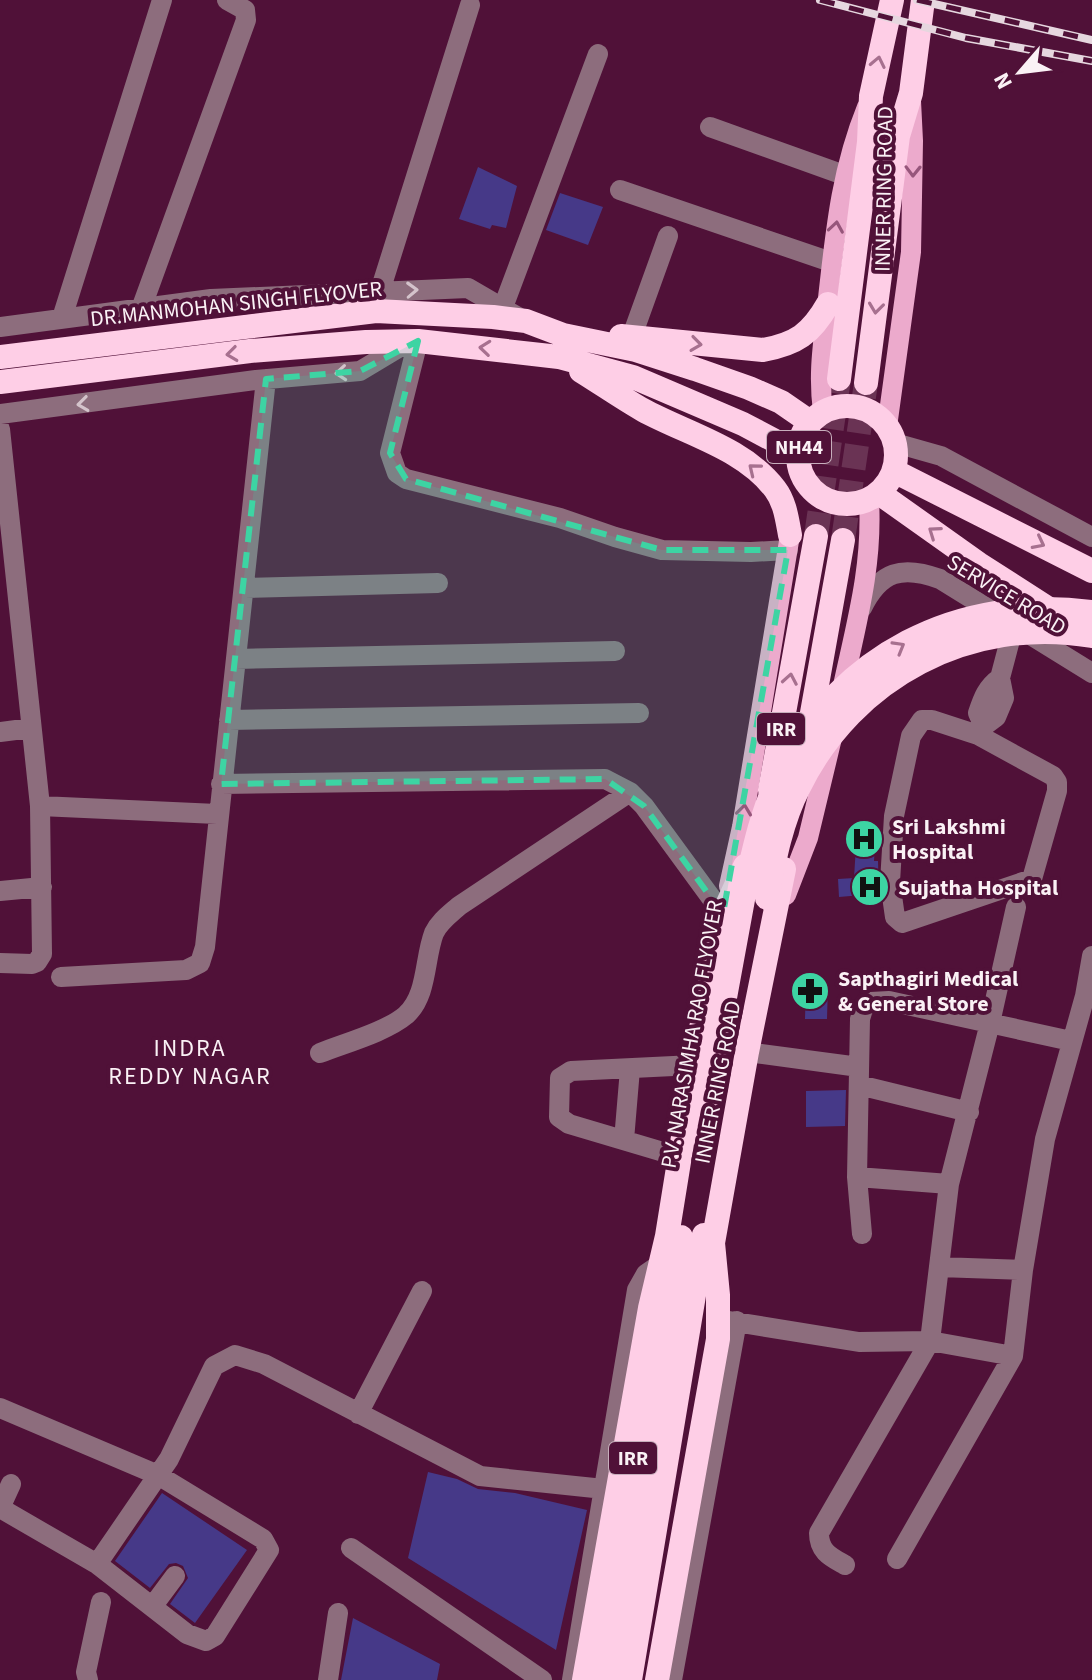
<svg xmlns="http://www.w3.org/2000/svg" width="1092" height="1680" font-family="'Source Sans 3',sans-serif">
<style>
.building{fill:#463988}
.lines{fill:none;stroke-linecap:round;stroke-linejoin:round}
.highway-tunnel{stroke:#6a3354;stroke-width:24;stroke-dasharray:24 12;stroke-linecap:butt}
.minor{stroke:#8d6d7d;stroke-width:20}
.major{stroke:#ecaacc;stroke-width:20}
.highway{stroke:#fecee6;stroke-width:24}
.rail-casing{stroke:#e6d7df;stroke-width:8}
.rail{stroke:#501138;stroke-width:5;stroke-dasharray:15;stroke-linecap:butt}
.highway-bridge{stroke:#fecee6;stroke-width:24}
.oneway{stroke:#a7708f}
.oneway2{stroke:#96567b}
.oneway3{stroke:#d4c3cb}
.marked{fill:#3dd4a3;fill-opacity:0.2;stroke:#3dd4a3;stroke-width:6;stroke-dasharray:16 10;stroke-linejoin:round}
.labels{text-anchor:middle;stroke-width:8;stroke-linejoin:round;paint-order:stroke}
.shield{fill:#501138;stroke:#c7aebc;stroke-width:2}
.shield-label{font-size:20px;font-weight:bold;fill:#faf1f5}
.street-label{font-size:22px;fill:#faf1f5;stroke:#501138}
.poi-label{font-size:22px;font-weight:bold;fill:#faf1f5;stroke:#501138;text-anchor:start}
.neighbourhood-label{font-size:24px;letter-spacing:2px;fill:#faf1f5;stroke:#501138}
</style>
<rect width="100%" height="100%" fill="#501138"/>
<path class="building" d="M478,167L517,186L506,228L492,225L490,229L459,219Z
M560,193L603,207L588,245L546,230Z
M857,829L876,830L874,861H878L879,898H862V895L839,897L838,879L854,878Z
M806,984L828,985L827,1019H805Z
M846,1090L845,1126L806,1127V1091Z
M428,1472L457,1479L478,1489L515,1493L587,1510L556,1650L408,1558Z
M162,1493L247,1550L195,1623L170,1604L188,1578L183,1566L176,1563L169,1564L150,1588L115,1561Z
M353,1618L440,1664L437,1680H341Z"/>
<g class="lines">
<path class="highway-tunnel" d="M816,536L839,379
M843,540L866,383"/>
<path class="minor" d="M710,127L844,175
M620,190L831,262
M380,291L470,5
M141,309L246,20L245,10L227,0
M502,310L598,54
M62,318L162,0
M0,327L211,299L468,288L518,317
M632,336L668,236
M418,341L390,453L397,473L406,479L560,518L615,537L662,550L751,552L788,550
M0,414L256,380L360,371L410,341
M0,429L40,806L42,954L37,962L32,964L0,963
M895,443L941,456L1092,537
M245,588L438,583
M862,608C880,571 902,565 940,579L1092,673
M236,659L615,651
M229,720L639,713
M984,726L978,713C983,698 987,687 1000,678
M0,732L31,728
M978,735L932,720H922L911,736L894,816L890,882L895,917L902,923L1032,879L1057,791V782L1053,776L978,735L984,726L996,717L1004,698L1000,678L1014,625
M221,784L605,779L630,792L644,806L723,914
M40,806L217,814
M0,891L42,887
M61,977L186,970L200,963L205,947L266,379
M747,1052L859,1067
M320,1053C345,1043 386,1032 406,1015C428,995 424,959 434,933C439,922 450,914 459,906L630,792
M859,1085L969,1112
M624,1140L630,1069
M680,1157L569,1124L559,1117L560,1078L571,1071L694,1065
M857,1177L949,1184
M862,1234L857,1177L860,1019L863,1009L871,1002L889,1001L1071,1041
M939,1267L1023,1270
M723,1320L859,1342L930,1341L1013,1356
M0,1408L158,1475L169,1459L214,1366L235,1355L264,1364L480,1476L604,1489
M358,1414L422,1291
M0,1508L97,1564L158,1475L263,1539L269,1550L215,1636L206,1641L187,1634L97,1564
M0,1508L11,1484
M351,1548L542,1680
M897,1559L1013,1356L1023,1270L1045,1139L1085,996L1092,956
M845,1565C831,1557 819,1552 819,1533L930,1341L949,1184L990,1023L1016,907
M152,1607L175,1576
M88,1680L86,1672L101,1602
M328,1680L338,1613
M572,1680L637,1290L646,1274L659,1265
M672,1680L737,1321"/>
<path class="major" d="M823,412C818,373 823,345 827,307C835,237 840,173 867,107
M887,427L911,252L913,141L911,101
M841,695C855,628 873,569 869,500
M729,886L742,827L790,535
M786,895L808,838L832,738"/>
<path class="highway" d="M621,336L763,350C796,344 811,334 828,304
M0,357L376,311L493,317L526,321L563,335L636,350L695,369L749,388L781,402L810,422
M581,371C602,384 622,398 643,410C687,434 744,448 775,489C785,502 787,519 790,535
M839,379L869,142L871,96L892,0
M0,382L250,351L366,342L418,341L559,357L633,377L743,424L798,453
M866,383L898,136L911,93L923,0
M798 455a49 49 0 1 1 98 0a49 49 0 1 1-98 0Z
M894,471L1092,571
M879,493L979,564L1060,616
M808,735L843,540
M770,790L816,536
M700,1134L744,894
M584,1680L650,1308L667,1236L698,1044L723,914L745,866
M606,1680L681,1237
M630,1680L704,1235
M657,1680L718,1339V1295L713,1243L747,1052L784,869"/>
<defs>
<path id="rail" d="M820,0L966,38L1092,61
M917,0L1092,40"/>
</defs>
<use href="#rail" class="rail-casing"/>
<use href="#rail" class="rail"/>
<path class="highway-bridge" d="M744,894C753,854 761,813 779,777C839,655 958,594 1092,612
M767,898C774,861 781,822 799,787C853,677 970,615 1092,636"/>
</g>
<defs><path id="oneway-chevron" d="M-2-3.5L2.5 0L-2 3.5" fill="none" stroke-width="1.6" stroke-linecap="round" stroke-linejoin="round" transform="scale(2)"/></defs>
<g class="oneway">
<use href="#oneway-chevron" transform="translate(878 62) rotate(-78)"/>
<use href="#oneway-chevron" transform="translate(876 308) rotate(97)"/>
<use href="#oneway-chevron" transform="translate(696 344) rotate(8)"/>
<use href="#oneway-chevron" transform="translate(485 348) rotate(-174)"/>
<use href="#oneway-chevron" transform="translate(232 354) rotate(173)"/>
<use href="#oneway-chevron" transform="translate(754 469) rotate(-141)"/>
<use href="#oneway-chevron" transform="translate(934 532) rotate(-145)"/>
<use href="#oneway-chevron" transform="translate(1039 543) rotate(27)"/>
<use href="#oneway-chevron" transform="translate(899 647) rotate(-30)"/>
<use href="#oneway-chevron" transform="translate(790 679) rotate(-80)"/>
</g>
<g class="oneway2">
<use href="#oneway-chevron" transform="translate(913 171) rotate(91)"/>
<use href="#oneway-chevron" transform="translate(836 227) rotate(-81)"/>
<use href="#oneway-chevron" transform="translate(744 810) rotate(-83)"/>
</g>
<g class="oneway3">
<use href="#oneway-chevron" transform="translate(412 290) rotate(-2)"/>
<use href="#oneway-chevron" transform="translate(341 373) rotate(175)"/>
<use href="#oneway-chevron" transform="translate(83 404) rotate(173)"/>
</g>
<path class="marked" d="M418,341L390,453L406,479L662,550H788L723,914L644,806L605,779L221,784L266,379L360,371Z"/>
<defs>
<symbol id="hospital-disc" viewBox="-11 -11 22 22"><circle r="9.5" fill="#3dd4a3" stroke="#501138"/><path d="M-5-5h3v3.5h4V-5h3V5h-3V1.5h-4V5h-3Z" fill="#111"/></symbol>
<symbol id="pharmacy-disc" viewBox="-11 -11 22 22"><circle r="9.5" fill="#3dd4a3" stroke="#501138"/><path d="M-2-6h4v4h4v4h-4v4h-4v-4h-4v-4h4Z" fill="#111"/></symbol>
</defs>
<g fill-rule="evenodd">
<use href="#hospital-disc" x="842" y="817" width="44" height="44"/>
<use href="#hospital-disc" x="848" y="865" width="44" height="44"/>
<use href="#pharmacy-disc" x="788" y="969" width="44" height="44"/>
</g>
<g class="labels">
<g class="shield">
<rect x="767" y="431" width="64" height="32" rx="6"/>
<rect x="757" y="713" width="48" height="32" rx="6"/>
<rect x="609" y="1442" width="48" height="32" rx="6"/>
</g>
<g class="shield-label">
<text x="799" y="454">NH44</text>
<text x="781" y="736">IRR</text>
<text x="633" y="1465">IRR</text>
</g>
<g class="street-label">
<text transform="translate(883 189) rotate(-89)" y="8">INNER RING ROAD</text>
<text transform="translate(236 303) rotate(-6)" y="8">DR.MANMOHAN SINGH FLYOVER</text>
<text transform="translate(1007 594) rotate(31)" y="8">SERVICE ROAD</text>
<text transform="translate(691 1034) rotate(-80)" y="8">P.V. NARASIMHA RAO FLYOVER</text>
<text transform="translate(717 1082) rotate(-79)" y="8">INNER RING ROAD</text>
</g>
<g class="poi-label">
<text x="892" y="834">Sri Lakshmi<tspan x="892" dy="25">Hospital</tspan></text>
<text x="898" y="895">Sujatha Hospital</text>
<text x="838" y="986">Sapthagiri Medical<tspan x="838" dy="25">&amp; General Store</tspan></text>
</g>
<g class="neighbourhood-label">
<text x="190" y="1056">INDRA<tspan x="190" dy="28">REDDY NAGAR</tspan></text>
</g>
</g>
<g transform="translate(1020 72) rotate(242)" stroke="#501138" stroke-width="6" paint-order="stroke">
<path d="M0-6L14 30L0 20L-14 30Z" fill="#faf1f5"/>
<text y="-12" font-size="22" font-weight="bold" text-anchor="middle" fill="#faf1f5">N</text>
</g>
</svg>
